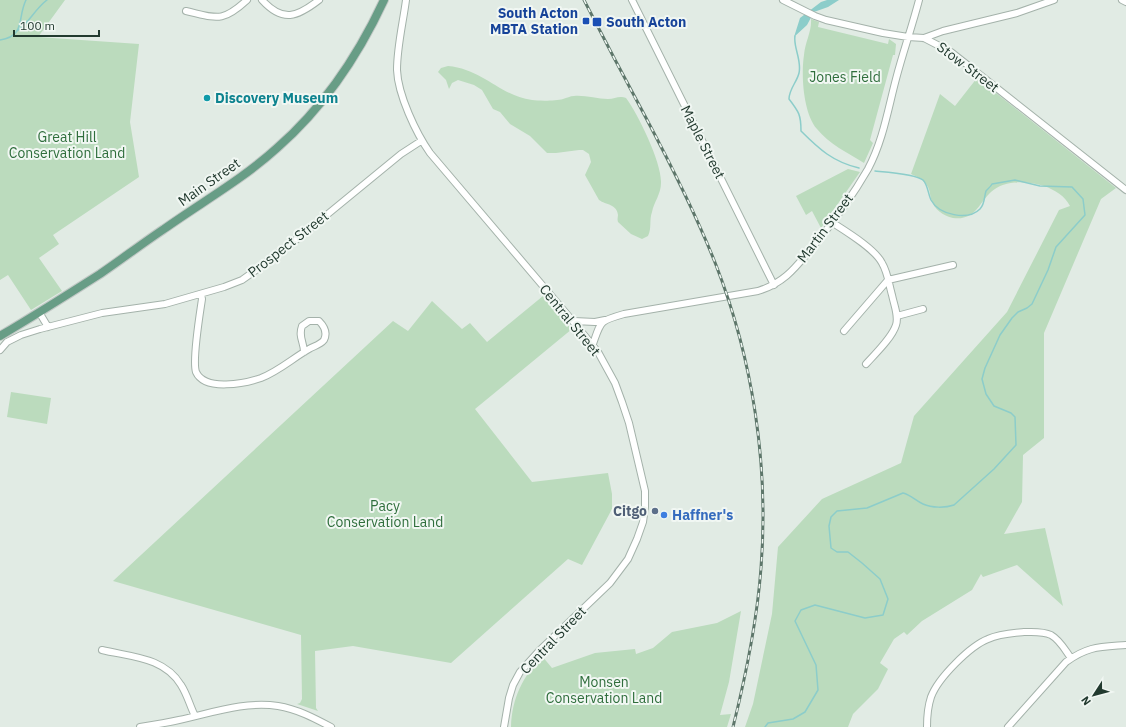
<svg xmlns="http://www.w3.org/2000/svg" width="1126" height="727" font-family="'IBM Plex Sans',sans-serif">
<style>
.green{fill:#bbdbbd}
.water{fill:#8ccdca}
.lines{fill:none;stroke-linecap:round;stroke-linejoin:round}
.stream{stroke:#8ccdca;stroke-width:1.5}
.minor-casing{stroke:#a4b2aa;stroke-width:8}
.major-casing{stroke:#c1c8c5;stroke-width:10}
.minor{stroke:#fff;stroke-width:6}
.major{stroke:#689d86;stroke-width:8}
.rail-casing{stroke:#5d766a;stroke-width:3}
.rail{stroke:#f1f7f3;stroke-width:1.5;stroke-dasharray:4.5;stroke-linecap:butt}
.transit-dot{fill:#1a4fb4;stroke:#f1f7f3;stroke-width:1.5}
.culture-dot{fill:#0f9aa8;stroke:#f1f7f3;stroke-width:1.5}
.service-dot{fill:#5c6f8a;stroke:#f1f7f3;stroke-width:1.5}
.shop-dot{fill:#3f7fe0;stroke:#f1f7f3;stroke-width:1.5}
.labels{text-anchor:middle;stroke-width:4;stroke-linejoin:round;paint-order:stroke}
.transit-label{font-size:14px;font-weight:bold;fill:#164399;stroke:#f1f7f3;text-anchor:end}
.street-label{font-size:14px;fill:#223a2f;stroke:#f1f7f3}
.park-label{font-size:14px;fill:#2f6e3c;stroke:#f1f7f3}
.culture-label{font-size:14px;font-weight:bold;fill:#0d838f;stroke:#f1f7f3;text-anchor:start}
.service-label{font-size:14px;font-weight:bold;fill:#4e5e75;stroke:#f1f7f3;text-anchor:end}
.shop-label{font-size:14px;font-weight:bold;fill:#366cbe;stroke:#f1f7f3;text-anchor:start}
</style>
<rect width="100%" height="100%" fill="#e1ebe4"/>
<path class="green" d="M 0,0 L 65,0 L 38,37 L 139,44 L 130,122 L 139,177 L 53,235 L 59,244 L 39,258 L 62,291 L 31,310 L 8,275 L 0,280 Z
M 811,19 L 819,22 L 818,27 L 888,44 L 889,39 L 896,44 L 895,55 L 893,55 L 870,140 L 873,143 L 864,163 C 848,153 829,144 817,129 C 803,113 801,74 804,55 C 805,42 812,31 811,19 Z
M 448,66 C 483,69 500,96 532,100 C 539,101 556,101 563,99 C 567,98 570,96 574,96 C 585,95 597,99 608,99 C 615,99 619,95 626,98 C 638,114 662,163 661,183 C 661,194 654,202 652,212 C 649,220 652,228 648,236 L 642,239 L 631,234 L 618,222 C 617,219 618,217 618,215 C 617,204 606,205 599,200 L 585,175 L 591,162 L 589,154 L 583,150 L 579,150 L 556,153 L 547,153 L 530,136 L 510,124 L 500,112 L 493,109 L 482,90 L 474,85 L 458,80 L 452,83 L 449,89 L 446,80 L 438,72 L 441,68 Z
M 977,78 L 1116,188 L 1101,199 L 1044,333 L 1044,438 L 1023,455 L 1022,502 L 1004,534 L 1045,528 L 1063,606 L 1017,565 L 983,577 L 981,574 L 972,590 L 922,621 L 907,635 L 904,632 L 894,639 L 880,663 L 888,669 L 878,689 L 853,714 L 848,727 L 745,727 L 753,704 L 772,614 L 778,547 L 822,499 L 901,463 L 914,416 L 1007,312 L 1059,210 L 1070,206 C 1065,196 1055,190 1044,186 C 1028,181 1005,179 991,192 C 979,203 975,221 953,218 C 943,216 934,209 931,199 C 930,195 930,191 928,187 C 924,180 918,177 911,174 L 940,94 L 955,106 Z
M 848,169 L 860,172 L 821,228 L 812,211 L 806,215 L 796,196 Z
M 543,296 L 572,329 L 475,409 L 532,482 L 608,473 L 612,494 L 612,509 L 582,565 L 568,559 L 451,663 L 353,646 L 315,651 L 316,708 L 318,711 L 297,704 L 300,703 L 302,699 L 301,635 L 113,581 L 393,321 L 408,331 L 432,301 L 462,329 L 470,323 L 487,342 Z
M 11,392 L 51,398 L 47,424 L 7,417 Z
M 741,611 L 729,682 L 720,715 L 731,714 L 727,727 L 511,727 C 512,697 523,677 542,656 L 552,668 L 595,653 L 635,649 L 636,654 L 653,648 L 672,632 L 717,623 Z"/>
<path class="water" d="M 827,0 L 839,0 L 828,7 L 814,12 L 807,25 L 794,37 L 800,18 L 821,2 Z"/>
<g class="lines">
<path class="stream" d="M 17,31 C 29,23 35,9 47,0
M 795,36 C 793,47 802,60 799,73 C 797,82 789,89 789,99 C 799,112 801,115 801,131 C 819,149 833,162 859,168
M 0,40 C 26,36 17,18 26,0
M 765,727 L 768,723 L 793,719 L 805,712 L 818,690 L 816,665 L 795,621 L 801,610 L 815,605 L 865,618 L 883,615 L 888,599 L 880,579 L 862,563 L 848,552 L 837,552 L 831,548 L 829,526 L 831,517 L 837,511 L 867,508 L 903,493 C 911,495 916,501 923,504 C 932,508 945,508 954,505 L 994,469 L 1016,445 L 1015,417 L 1011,413 L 994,406 L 986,394 L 982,379 L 985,368 L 1000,335 L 1012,318 L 1018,312 L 1027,308 L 1032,304 L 1048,270 L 1056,247 L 1085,215 L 1083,199 L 1072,187 L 1040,186 L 1015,180 L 992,184 C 991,186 988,189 986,191 C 984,197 985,204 980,209 C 968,221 939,215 931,200 C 928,194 928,185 923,180 C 916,174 885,172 875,171"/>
<defs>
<path id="minor" d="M 262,0 C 283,23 297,17 319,0
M 406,0 C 403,23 397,47 397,70 C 398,95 416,133 430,153 L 571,319 L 598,352 L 615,383 L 622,402 L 629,423 L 645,491 L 645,507 L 643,522 L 637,539 L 628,559 L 610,583 L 539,651 L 520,672 L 513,685 L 509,698 L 504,727
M 632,0 L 774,285
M 783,0 L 815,16 L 826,20 L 883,33 L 908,37 L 924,38 L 951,52 L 1126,190
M 1122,0 L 1126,2
M 186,11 C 217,18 222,23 247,0
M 924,38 L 943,31 L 1017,13 L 1054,0
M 833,223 C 847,232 875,249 882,263 C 888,273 889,285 892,295 C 894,305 899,316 896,325 C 892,338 875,354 866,364
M 888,280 L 953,265
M 201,294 L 202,299 C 200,313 192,360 196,372 C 205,392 246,383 261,378 C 279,371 293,358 309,349 C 314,346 320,345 324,340 C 328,332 324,326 319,321 L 309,321 L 302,326 C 298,337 304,342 304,352
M 39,312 L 48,327
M 897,316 L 923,309
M 574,321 L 595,322 L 605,320
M 844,331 L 888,280
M 593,344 C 601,321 599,321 624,314 L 758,291 C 787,282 797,265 816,243 C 835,220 853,195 868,169 C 883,141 888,109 896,79 C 903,52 912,27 919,0
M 0,350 L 7,342 L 21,335 L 40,329 L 102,313 L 165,304 L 224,287 L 242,280 L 256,270 L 301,236 L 401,154 L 421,141
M 102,650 C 131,657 164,657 181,685 C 187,694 190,706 195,716
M 140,727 C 153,725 166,723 179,720 C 212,713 244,701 278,706 C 297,709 314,718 331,727
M 927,727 C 927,717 928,706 931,697 C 938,678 970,646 988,639 C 999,634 1013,633 1024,632 C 1033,632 1043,631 1051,635 C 1060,640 1065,650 1071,658
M 1008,727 L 1066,662 C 1088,646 1100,647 1126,645"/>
<path id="major" d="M 0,336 C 34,316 67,295 100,274 C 122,259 143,243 164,229 C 202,202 243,179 277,148 C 324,107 358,56 384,0"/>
</defs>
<use href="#minor" class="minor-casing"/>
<use href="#major" class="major-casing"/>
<use href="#minor" class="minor"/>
<use href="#major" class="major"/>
<defs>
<path id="rail" d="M 584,0 C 604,39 624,77 645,116 C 671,165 696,214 716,265 C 753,360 769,466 761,568 C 757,621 746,675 733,727"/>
</defs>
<use href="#rail" class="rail-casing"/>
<use href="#rail" class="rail"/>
</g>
<g class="transit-dot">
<rect x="582" y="17" width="8" height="8" rx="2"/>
<rect x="592" y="17" width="10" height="10" rx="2"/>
</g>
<circle class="culture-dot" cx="207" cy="98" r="4"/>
<circle class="service-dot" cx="655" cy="511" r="4"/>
<circle class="shop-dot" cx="664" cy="515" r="4"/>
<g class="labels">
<g class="transit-label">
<text x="578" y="18">South Acton<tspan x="578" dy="16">MBTA Station</tspan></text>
<text x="606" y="27" text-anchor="start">South Acton</text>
</g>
<g class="street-label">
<text transform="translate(968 67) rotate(37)" y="5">Stow Street</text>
<text transform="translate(703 142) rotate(63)" y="5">Maple Street</text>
<text transform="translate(209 182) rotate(-35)" y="5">Main Street</text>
<text transform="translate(825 228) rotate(-53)" y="5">Martin Street</text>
<text transform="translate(288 244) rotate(-38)" y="5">Prospect Street</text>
<text transform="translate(570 320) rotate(51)" y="5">Central Street</text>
<text transform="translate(553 640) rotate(-46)" y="5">Central Street</text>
</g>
<g class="park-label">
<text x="845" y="82">Jones Field</text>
<text x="67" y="142">Great Hill<tspan x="67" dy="16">Conservation Land</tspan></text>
<text x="385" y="511">Pacy<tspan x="385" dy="16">Conservation Land</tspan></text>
<text x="604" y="687">Monsen<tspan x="604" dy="16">Conservation Land</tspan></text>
</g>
<g class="culture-label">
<text x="215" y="103">Discovery Museum</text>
</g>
<g class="service-label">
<text x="647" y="516">Citgo</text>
</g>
<g class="shop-label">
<text x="672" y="520">Haffner's</text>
</g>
</g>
<g transform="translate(1094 695) rotate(234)" stroke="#f1f7f3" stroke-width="3" paint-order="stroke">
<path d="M0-3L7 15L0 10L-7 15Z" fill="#223a2f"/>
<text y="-6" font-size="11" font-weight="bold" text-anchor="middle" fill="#223a2f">N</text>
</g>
<path d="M14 30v6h85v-6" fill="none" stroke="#223a2f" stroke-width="2"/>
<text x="20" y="30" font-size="12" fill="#223a2f" stroke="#f1f7f3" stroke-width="3" paint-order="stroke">100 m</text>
</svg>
